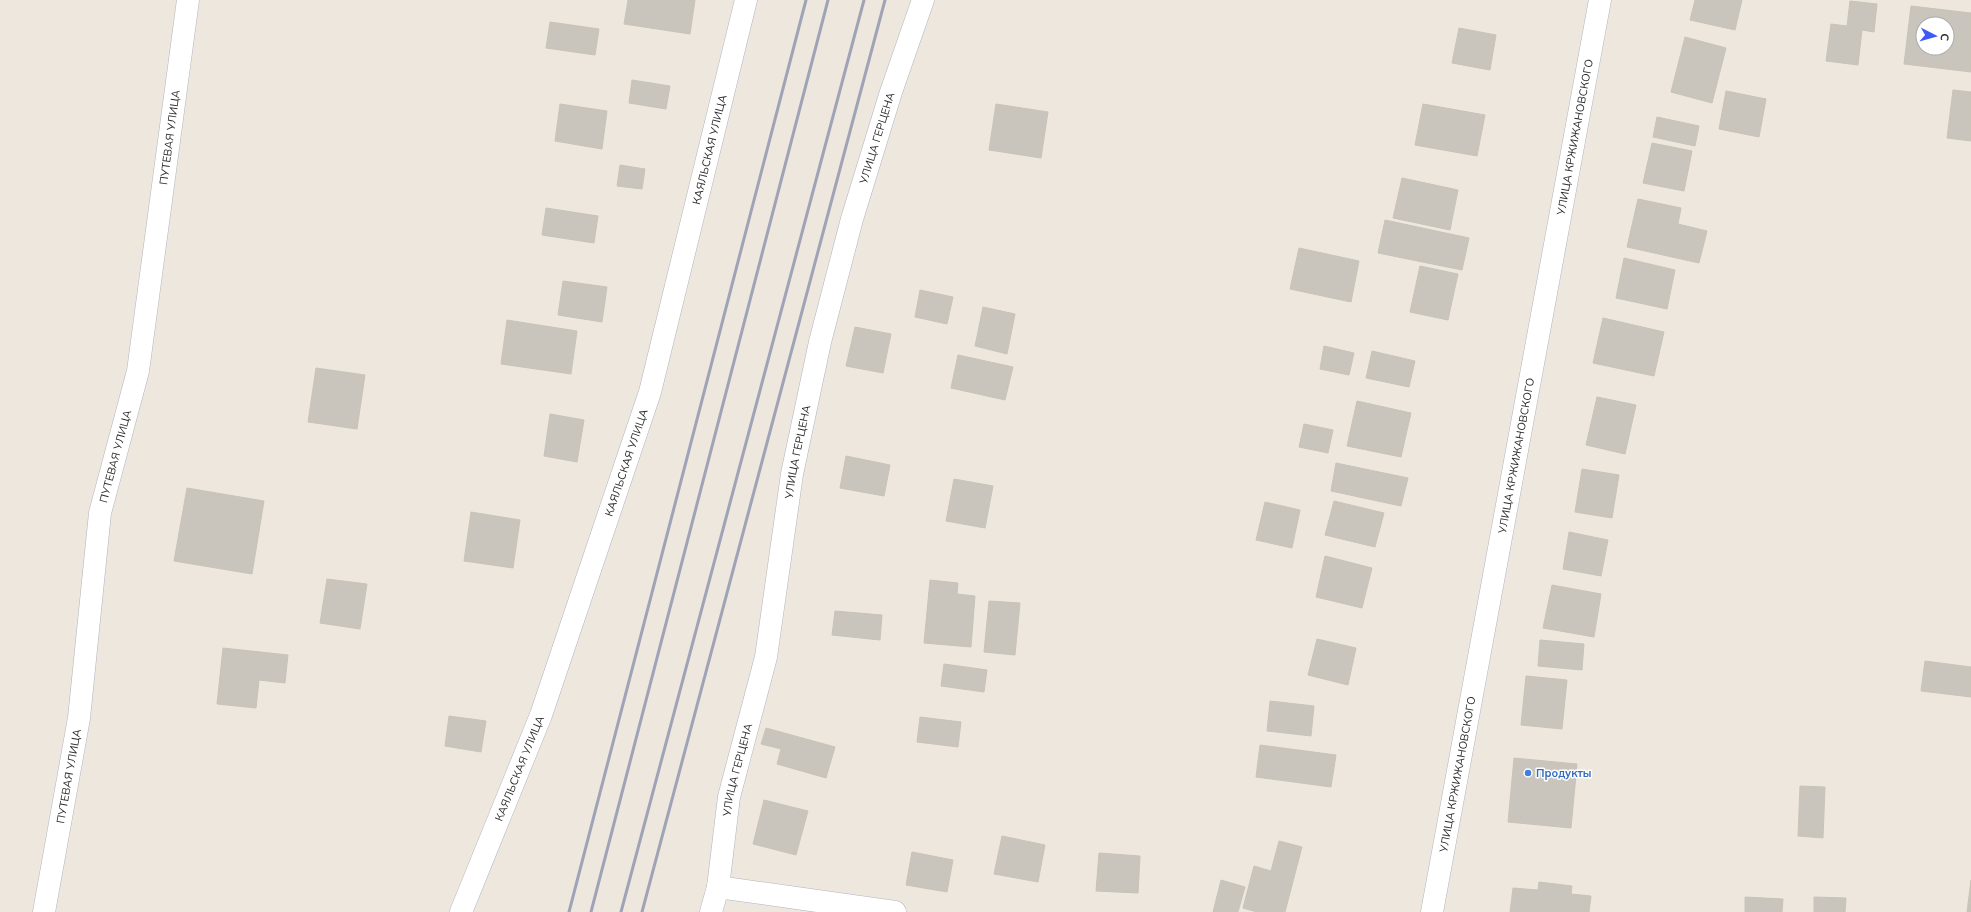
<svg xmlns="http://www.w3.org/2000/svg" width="1971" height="912" font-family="Mulish,sans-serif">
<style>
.building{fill:#c9c5bc;stroke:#c9c3b7;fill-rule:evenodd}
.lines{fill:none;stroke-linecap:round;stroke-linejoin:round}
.minor-casing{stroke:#b2b4bf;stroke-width:23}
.minor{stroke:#fff;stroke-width:22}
.rail{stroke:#a0a3b6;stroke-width:3}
.shop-dot{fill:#3f7fe0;stroke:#fff;stroke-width:1.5}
.labels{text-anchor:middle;stroke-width:3;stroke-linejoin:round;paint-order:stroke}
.street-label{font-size:11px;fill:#2c2c2c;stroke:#fff}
.shop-label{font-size:11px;font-weight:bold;fill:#366cbe;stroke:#fff;text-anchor:start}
</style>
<rect width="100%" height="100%" fill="#ede7de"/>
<path class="building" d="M 628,0 L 695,0 L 690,34 L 624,24 Z
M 1695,0 L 1742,0 L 1735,30 L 1690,20 Z
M 1850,1 L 1877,4 L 1874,32 L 1862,30 L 1858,65 L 1826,61 L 1831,24 L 1847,26 Z
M 1911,6 L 1971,13 L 1971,72 L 1904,64 ZM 1923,24 L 1947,24 L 1947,48 L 1923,48 Z
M 550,22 L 599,29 L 595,55 L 546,48 Z
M 1459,28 L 1496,35 L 1490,70 L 1452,63 Z
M 1685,37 L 1726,48 L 1712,103 L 1671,92 Z
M 632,80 L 670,86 L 666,109 L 629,103 Z
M 1953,90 L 1971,92 L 1971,141 L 1947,138 Z
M 1726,91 L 1766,99 L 1759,137 L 1719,129 Z
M 560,104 L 607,111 L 602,149 L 555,141 Z
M 996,104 L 1048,112 L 1041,158 L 989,150 Z
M 1423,104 L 1485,115 L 1477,156 L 1415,145 Z
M 1657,117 L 1699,126 L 1695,146 L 1653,137 Z
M 1652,143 L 1692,151 L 1684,191 L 1643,183 Z
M 620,165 L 645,169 L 642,189 L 617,186 Z
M 1402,178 L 1458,190 L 1450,230 L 1393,218 Z
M 1638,199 L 1681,208 L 1678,224 L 1707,231 L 1699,263 L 1627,247 Z
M 546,208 L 598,216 L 594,243 L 542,235 Z
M 1385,220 L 1469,238 L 1462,270 L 1378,253 Z
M 1299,248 L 1359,261 L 1351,302 L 1290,289 Z
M 1624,258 L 1675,270 L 1667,309 L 1616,298 Z
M 1420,266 L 1458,274 L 1448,320 L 1410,312 Z
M 563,281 L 607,287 L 602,322 L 558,315 Z
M 920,290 L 953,297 L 947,324 L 915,317 Z
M 983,307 L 1015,314 L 1007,354 L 975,346 Z
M 1603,318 L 1664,332 L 1654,376 L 1593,363 Z
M 507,320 L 577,331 L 571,374 L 501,364 Z
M 855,327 L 891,334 L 883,373 L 846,366 Z
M 1324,346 L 1354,353 L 1349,375 L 1320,369 Z
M 1372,351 L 1415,361 L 1409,387 L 1366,378 Z
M 958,355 L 1013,367 L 1005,400 L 951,388 Z
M 316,368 L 365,375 L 357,429 L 308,422 Z
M 1597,397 L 1636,405 L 1625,454 L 1586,445 Z
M 1357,401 L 1411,413 L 1401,457 L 1347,446 Z
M 550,414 L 584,420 L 577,462 L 544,456 Z
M 1304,424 L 1333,430 L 1328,453 L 1299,447 Z
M 846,456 L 890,465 L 884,496 L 840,488 Z
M 1336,463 L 1408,478 L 1401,506 L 1331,491 Z
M 1582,469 L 1619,475 L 1612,518 L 1575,512 Z
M 954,479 L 993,486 L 985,528 L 946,521 Z
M 187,488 L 264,501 L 252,574 L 174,561 Z
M 1334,501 L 1384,513 L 1375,547 L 1325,535 Z
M 1265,502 L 1300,510 L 1292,548 L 1256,540 Z
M 471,512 L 520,520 L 513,568 L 464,561 Z
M 1569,532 L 1608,540 L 1601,576 L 1563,569 Z
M 1325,556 L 1372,568 L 1362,608 L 1316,597 Z
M 327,579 L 367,584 L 360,629 L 320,623 Z
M 930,580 L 958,583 L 957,594 L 975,596 L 971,647 L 924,643 Z
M 1552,585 L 1601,594 L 1594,637 L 1543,628 Z
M 989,601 L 1020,603 L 1015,655 L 984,652 Z
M 835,611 L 882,615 L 880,640 L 832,635 Z
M 1317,639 L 1356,648 L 1348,685 L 1308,675 Z
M 1540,640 L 1584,644 L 1582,670 L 1538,666 Z
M 223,648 L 288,655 L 285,683 L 259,680 L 256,708 L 217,704 Z
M 1925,661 L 1971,667 L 1971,697 L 1921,691 Z
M 944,664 L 987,670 L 984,692 L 941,686 Z
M 1526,676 L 1567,680 L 1562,729 L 1521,725 Z
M 1270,701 L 1314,706 L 1311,736 L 1267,731 Z
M 449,716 L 486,721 L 481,752 L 445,746 Z
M 920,717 L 961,722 L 958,747 L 917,742 Z
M 766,728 L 835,747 L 826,778 L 777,764 L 781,749 L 761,744 Z
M 1260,745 L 1336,755 L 1331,787 L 1256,777 Z
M 1514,758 L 1577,764 L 1571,828 L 1508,822 Z
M 1800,786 L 1825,787 L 1823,838 L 1798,836 Z
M 764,800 L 808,811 L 796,855 L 753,844 Z
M 1002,836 L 1045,845 L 1038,882 L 994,874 Z
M 1279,841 L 1302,847 L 1285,912 L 1257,912 L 1243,908 L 1254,866 L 1271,871 Z
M 912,852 L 953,860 L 947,892 L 906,885 Z
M 1099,853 L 1140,856 L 1138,893 L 1096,891 Z
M 1221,880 L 1245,887 L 1238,912 L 1213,912 Z
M 1971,880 L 1971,912 L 1967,912 Z
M 1539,882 L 1572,886 L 1571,894 L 1591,896 L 1589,912 L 1510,912 L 1513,888 L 1538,890 Z
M 1745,897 L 1783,899 L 1782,912 L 1745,912 Z
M 1814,897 L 1846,898 L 1845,912 L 1814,912 Z"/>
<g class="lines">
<defs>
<g id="minor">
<path d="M 718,887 L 895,912"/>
<path id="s1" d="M 44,912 L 79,718 L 100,513 L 138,371 L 188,0"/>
<path id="s2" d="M 461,912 L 541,715 L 650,392 L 746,0"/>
<path id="s3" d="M 711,912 L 718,887 L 729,797 L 766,657 L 792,474 L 820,342 L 852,219 L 891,92 L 923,0"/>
<path id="s4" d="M 1432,912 L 1600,0"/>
</g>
</defs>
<use href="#minor" class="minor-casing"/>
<use href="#minor" class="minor"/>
<path class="rail" d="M 569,912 L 806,0
M 591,912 L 828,0
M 621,912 L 864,0
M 642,912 L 885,0"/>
</g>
<circle class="shop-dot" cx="1528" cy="773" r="4"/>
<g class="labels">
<g class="street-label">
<text dy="4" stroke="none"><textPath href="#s1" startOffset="786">ПУТЕВАЯ УЛИЦА</textPath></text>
<text dy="4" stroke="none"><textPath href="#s4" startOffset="788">УЛИЦА КРЖИЖАНОВСКОГО</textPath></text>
<text dy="4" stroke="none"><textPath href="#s3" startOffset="793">УЛИЦА ГЕРЦЕНА</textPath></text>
<text dy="4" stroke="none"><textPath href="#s2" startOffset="803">КАЯЛЬСКАЯ УЛИЦА</textPath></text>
<text dy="4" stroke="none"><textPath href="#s3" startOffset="469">УЛИЦА ГЕРЦЕНА</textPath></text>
<text dy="4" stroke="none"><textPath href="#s1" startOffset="462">ПУТЕВАЯ УЛИЦА</textPath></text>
<text dy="4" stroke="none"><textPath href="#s4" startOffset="464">УЛИЦА КРЖИЖАНОВСКОГО</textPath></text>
<text dy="4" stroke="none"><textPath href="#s2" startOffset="479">КАЯЛЬСКАЯ УЛИЦА</textPath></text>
<text dy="4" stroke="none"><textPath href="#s2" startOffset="155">КАЯЛЬСКАЯ УЛИЦА</textPath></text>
<text dy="4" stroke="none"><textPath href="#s3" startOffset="145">УЛИЦА ГЕРЦЕНА</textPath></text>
<text dy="4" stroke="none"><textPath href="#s4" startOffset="140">УЛИЦА КРЖИЖАНОВСКОГО</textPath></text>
<text dy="4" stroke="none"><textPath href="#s1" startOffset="138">ПУТЕВАЯ УЛИЦА</textPath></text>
</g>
<g class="shop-label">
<text x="1536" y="777">Продукты</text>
</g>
</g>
<g transform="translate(1935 36) rotate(96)"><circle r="19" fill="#ffffff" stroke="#ababab"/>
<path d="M0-3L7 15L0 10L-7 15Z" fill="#3f59f9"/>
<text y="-6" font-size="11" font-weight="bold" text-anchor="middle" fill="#2c2c2c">С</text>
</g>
</svg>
